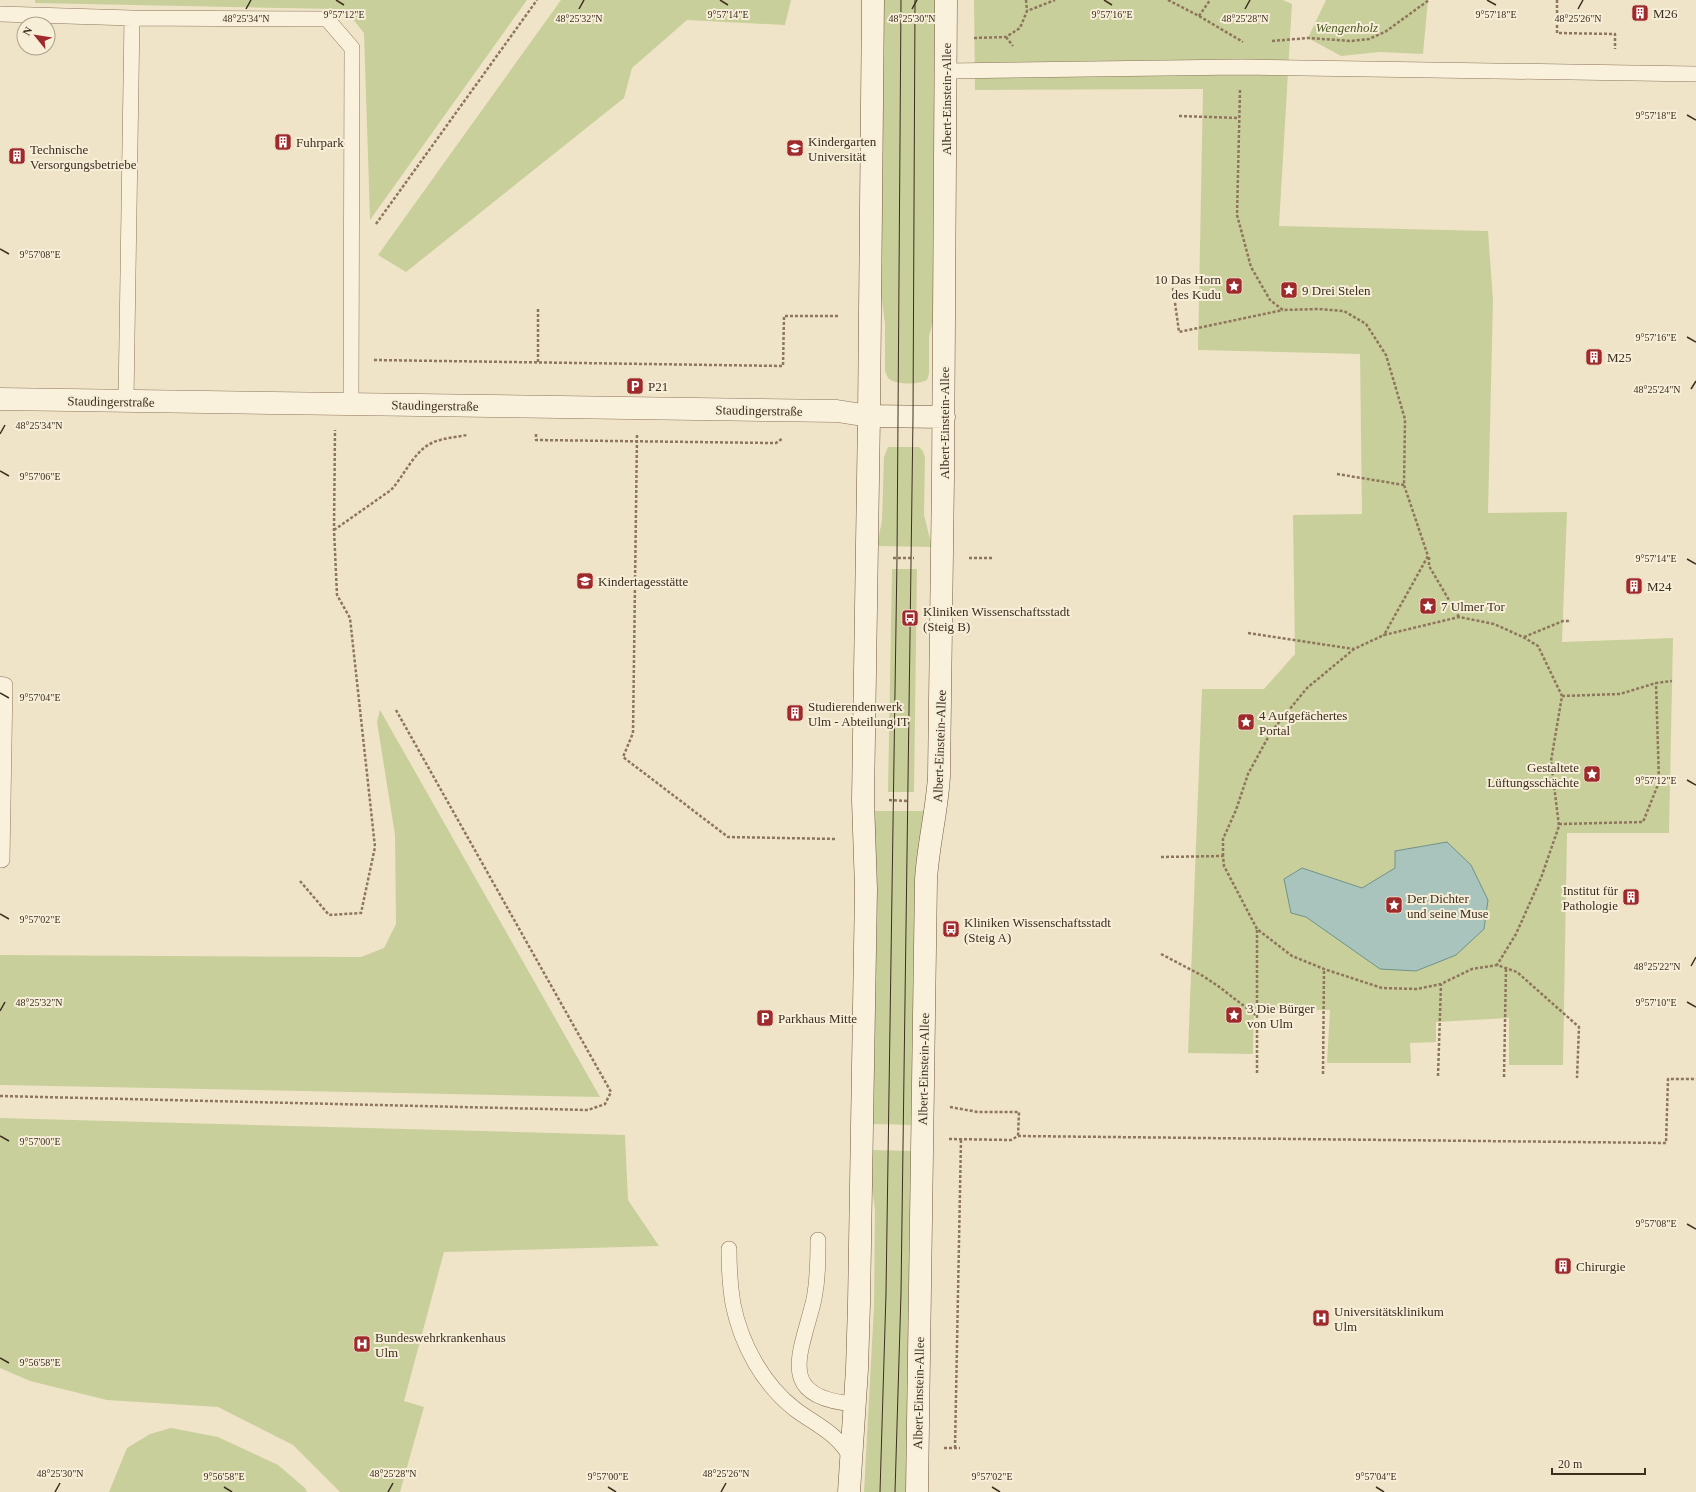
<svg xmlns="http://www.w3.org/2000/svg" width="1696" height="1492" font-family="'Times New Roman',serif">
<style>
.green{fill:#c9cf9b}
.water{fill:#a9c4bc;stroke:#6f938a}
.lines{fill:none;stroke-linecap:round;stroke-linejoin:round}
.lane-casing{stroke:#8d765c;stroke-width:16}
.street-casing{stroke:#8d765c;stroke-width:23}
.secondary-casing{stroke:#6f573f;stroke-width:23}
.path{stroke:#8d765c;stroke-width:2.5;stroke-dasharray:3 2;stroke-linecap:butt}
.lane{stroke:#faf1dc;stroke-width:15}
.street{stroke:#faf1dc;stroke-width:22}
.secondary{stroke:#faf1dc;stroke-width:22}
.tram{stroke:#3d2e20;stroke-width:1}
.ticks{fill:none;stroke:#3d2e20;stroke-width:1.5}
.labels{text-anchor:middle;stroke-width:4;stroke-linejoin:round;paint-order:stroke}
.poi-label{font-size:13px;fill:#3d2e20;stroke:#f7eed8;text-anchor:start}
.park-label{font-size:13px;font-style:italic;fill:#4d5a26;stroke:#f7eed8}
.street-label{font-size:13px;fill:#3d2e20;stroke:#f7eed8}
.ticks-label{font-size:10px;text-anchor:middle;fill:#3d2e20;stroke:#f7eed8;stroke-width:4;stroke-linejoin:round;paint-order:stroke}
</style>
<rect width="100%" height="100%" fill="#f0e4c8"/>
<path class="green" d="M 35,0 L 527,0 L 370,220 L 364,33 L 352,18 L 334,9 L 35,3 Z
M 561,0 L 791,0 L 785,25 L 687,20 L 632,68 L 624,98 L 406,272 L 378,255 Z
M 882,0 L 935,0 L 935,315 L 929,336 L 929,374 L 927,380 C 918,385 895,385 888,378 L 885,371 L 885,324 L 881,293 Z
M 974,0 L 1283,0 L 1292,4 L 1279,226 L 1488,231 L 1493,300 L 1488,513 L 1567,512 L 1562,642 L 1673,638 L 1669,833 L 1567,833 L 1563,1065 L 1509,1065 L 1509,1018 L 1436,1022 L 1436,1042 L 1410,1043 L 1411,1063 L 1327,1063 L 1330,1010 L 1254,1009 L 1253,1054 L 1188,1053 L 1202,689 L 1264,689 L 1295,654 L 1293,515 L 1362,514 L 1360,354 L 1198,350 L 1203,89 L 975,90 Z
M 1326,0 L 1428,0 L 1423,54 L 1380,52 L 1341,56 L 1308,38 Z
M 888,447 L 919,447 L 923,451 L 925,458 L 924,515 L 932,547 L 877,546 L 882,520 L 884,457 Z
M 892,569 L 917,569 L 914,792 L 888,792 Z
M 380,710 L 600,1097 L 0,1085 L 0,955 L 361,957 L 384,948 L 396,924 L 395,835 L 377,722 Z
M 873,811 L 927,811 L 914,1125 L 872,1124 Z
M 0,1118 L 625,1135 L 628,1200 L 659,1246 L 444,1252 L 404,1401 L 424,1407 L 400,1492 L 340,1492 L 293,1445 L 218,1407 L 107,1400 L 30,1381 L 0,1368 Z
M 872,1150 L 913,1151 L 908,1492 L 864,1492 L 874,1306 L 875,1210 L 872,1187 Z
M 171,1428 L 218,1437 L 278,1465 L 305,1488 L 307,1492 L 109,1492 L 127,1448 L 150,1434 Z"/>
<path class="water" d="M 1447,842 L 1471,865 L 1488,900 L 1484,929 L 1456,955 L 1416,971 L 1380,969 L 1306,917 L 1291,913 L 1284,879 L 1302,868 L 1362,888 L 1395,868 L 1395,851 Z"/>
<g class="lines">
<defs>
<path id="lane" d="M 0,14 L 132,18 L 327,19 L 352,48 L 351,404
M 946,71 L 1241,67 L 1696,74
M 126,401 L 132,18
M 0,684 L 5,685 L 2,860 L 0,860
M 818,1240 C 818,1260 818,1279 814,1299 C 802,1352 773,1398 855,1404
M 729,1249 C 729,1268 730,1286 733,1304 C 741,1344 763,1385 796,1410 C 818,1426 839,1434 852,1460"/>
<path id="street" d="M 0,399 L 837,411 L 869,416"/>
<path id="secondary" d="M 869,416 L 944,417
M 849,1492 L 857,1369 L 859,1304 L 866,889 L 863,800 L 869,416 L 873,0
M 917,1492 L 926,880 C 928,845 937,811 939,776 L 943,477 L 946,0"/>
</defs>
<use href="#lane" class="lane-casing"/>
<use href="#street" class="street-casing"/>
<use href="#secondary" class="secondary-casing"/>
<path class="path" d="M 1026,0 L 1027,11
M 1168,0 L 1199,16 L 1243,42
M 1557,0 L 1557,33 L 1615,34 L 1615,49
M 1199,16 L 1210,0
M 1006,37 L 1013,46
M 974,38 L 1006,37 L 1020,28 L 1027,11 L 1055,0
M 1272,41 L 1308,38 L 1351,41 L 1369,39 L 1385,32 L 1429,0
M 1240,90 L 1237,215 L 1251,267 L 1270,300 L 1283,310 L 1318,309 L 1344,311 L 1366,324 L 1386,355 L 1405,419 L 1404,485 L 1428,556 L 1384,635 L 1459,617 L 1494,624 L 1523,637 L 1538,646 L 1562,696 L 1551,761 L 1559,826 L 1541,878 L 1516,934 L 1497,965
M 1179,116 L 1239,118
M 376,224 L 537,0
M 1173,288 L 1179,332 L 1283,310
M 374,360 L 783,366 L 784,316 L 838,316
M 538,362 L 538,307
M 536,434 L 536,440 L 772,443 L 776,443 L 783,438
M 637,435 L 633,733 L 623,757 L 728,837 L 837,839
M 1337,474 L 1404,485
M 334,530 L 391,490 C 405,475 414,450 434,442 C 444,438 456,437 467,435
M 1429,557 L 1429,566 L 1459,617
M 893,558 L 914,558
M 969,558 L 993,558
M 1248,633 L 1354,649 L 1384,635
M 1524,637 L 1563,621 L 1571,621
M 1562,696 L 1620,694 L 1656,683 L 1672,681
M 889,800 L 908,801
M 1559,824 L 1643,822 L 1659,782 L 1656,683
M 1223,856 L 1223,839 L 1236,810 L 1248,774 L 1271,732 L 1307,688 L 1354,649
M 1161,857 L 1223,856 L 1224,866 L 1257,929 L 1292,956 L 1324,969 L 1382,988 L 1417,989 L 1441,984 L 1472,969 L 1497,965 L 1517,972 L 1579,1027 L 1577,1078
M 300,881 L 329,915 L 361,913 L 375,847 L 350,618 L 337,595 L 334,530 L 335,430
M 1161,954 L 1203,976 L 1218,986 L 1257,1016
M 1257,1073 L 1257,930
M 1323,1074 L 1324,969
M 1438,1076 L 1441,984
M 1504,1077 L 1506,968
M 0,1096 L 588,1110 L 605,1104 L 611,1092 L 396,710
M 950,1107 L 978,1112 L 1019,1112 L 1018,1136
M 949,1139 L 1011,1140 L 1018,1136 L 1666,1143 L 1668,1079 L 1696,1079
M 944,1448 L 960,1448
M 955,1448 L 961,1139"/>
<use href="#lane" class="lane"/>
<use href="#street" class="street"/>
<use href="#secondary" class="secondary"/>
<path class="tram" d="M 880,1492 L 886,1293 L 897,558 L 901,0
M 895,1492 L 901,1293 L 913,417 L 915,0"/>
</g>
<path class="ticks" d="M 336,0 L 344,5M 720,0 L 728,5M 1104,0 L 1112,5M 1487,0 L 1496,5M 246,9 L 251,0M 579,9 L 584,0M 912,9 L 917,0M 1245,9 L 1250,0M 1578,9 L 1583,0M 1687,115 L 1696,120M 0,249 L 9,254M 1687,337 L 1696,342M 1691,389 L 1696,381M 0,434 L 5,425M 0,471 L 9,476M 1687,559 L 1696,564M 0,693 L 9,698M 1687,780 L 1696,785M 0,914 L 9,919M 1691,966 L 1696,957M 1687,1002 L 1696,1007M 0,1011 L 5,1002M 0,1136 L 9,1141M 1687,1224 L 1696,1229M 0,1358 L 9,1363M 224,1487 L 232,1492M 608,1487 L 616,1492M 992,1487 L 1000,1492M 1376,1487 L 1384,1492M 55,1492 L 60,1483M 388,1492 L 393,1483M 721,1492 L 726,1483"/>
<defs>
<symbol id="building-square" viewBox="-11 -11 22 22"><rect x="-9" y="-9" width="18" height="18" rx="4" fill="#9e2a2b" stroke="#f7eed8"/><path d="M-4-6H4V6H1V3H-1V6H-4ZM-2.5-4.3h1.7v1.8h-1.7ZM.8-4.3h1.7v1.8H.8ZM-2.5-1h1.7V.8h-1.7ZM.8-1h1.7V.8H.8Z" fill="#fff"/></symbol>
<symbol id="school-square" viewBox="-11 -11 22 22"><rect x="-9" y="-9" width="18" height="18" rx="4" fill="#9e2a2b" stroke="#f7eed8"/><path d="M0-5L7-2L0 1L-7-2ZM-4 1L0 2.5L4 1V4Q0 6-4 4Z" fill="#fff"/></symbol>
<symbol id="sight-square" viewBox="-11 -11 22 22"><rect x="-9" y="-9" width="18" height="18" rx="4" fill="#9e2a2b" stroke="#f7eed8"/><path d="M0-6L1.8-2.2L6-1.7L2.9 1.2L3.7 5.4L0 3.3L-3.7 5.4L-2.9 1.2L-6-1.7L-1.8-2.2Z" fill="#fff"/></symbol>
<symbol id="parking-square" viewBox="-11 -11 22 22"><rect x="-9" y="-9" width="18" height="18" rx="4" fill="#9e2a2b" stroke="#f7eed8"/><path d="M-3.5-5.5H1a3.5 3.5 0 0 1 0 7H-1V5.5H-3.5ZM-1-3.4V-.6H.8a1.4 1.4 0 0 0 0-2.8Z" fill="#fff"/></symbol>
<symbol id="bus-square" viewBox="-11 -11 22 22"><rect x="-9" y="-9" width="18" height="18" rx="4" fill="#9e2a2b" stroke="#f7eed8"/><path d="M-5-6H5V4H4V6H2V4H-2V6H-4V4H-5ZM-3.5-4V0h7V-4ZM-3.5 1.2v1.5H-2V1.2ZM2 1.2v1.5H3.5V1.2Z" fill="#fff"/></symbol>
<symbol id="hospital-square" viewBox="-11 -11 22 22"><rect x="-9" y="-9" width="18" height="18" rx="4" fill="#9e2a2b" stroke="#f7eed8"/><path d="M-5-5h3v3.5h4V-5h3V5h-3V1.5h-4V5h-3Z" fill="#fff"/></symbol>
</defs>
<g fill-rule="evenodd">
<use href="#building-square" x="1630" y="3" width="20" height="20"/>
<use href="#building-square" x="273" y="132" width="20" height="20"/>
<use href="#school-square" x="785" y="138" width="20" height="20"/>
<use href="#building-square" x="7" y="146" width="20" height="20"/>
<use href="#sight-square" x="1224" y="276" width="20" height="20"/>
<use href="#sight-square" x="1279" y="280" width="20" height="20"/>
<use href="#building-square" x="1584" y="347" width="20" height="20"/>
<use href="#parking-square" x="625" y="376" width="20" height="20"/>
<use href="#school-square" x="575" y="571" width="20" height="20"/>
<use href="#building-square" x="1624" y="576" width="20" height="20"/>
<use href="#sight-square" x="1418" y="596" width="20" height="20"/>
<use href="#bus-square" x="900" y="608" width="20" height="20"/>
<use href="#building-square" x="785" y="703" width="20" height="20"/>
<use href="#sight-square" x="1236" y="712" width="20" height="20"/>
<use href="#sight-square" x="1582" y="764" width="20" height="20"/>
<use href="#building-square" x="1621" y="887" width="20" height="20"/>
<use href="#sight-square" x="1384" y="895" width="20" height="20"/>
<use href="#bus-square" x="941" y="919" width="20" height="20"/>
<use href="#sight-square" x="1224" y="1005" width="20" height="20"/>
<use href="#parking-square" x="755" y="1008" width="20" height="20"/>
<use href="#building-square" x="1553" y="1256" width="20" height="20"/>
<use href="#hospital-square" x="1311" y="1308" width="20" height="20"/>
<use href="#hospital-square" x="352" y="1334" width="20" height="20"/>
</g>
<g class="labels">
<g class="poi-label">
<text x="1653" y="18">M26</text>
<text x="808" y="146">Kindergarten<tspan x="808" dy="15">Universität</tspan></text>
<text x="296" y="147">Fuhrpark</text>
<text x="30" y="154">Technische<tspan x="30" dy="15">Versorgungsbetriebe</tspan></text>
<text x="1221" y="284" text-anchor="end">10 Das Horn<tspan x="1221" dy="15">des Kudu</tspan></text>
<text x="1302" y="295">9 Drei Stelen</text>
<text x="1607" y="362">M25</text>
<text x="648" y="391">P21</text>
<text x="598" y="586">Kindertagesstätte</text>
<text x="1647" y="591">M24</text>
<text x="1441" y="611">7 Ulmer Tor</text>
<text x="923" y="616">Kliniken Wissenschaftsstadt<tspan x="923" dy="15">(Steig B)</tspan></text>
<text x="808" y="711">Studierendenwerk<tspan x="808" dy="15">Ulm - Abteilung IT</tspan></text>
<text x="1259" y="720">4 Aufgefächertes<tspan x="1259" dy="15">Portal</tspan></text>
<text x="1579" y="772" text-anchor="end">Gestaltete<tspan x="1579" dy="15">Lüftungsschächte</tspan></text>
<text x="1618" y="895" text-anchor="end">Institut für<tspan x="1618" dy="15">Pathologie</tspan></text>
<text x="1407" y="903">Der Dichter<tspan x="1407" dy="15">und seine Muse</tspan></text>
<text x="964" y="927">Kliniken Wissenschaftsstadt<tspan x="964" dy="15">(Steig A)</tspan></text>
<text x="1247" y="1013">3 Die Bürger<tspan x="1247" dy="15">von Ulm</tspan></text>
<text x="778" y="1023">Parkhaus Mitte</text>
<text x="1576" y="1271">Chirurgie</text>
<text x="1334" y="1316">Universitätsklinikum<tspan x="1334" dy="15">Ulm</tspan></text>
<text x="375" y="1342">Bundeswehrkrankenhaus<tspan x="375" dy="15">Ulm</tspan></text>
</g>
<g class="park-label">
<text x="1347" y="32">Wengenholz</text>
</g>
<g class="street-label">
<text transform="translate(946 99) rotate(-90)" y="5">Albert-Einstein-Allee</text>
<text transform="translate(111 401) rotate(1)" y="5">Staudingerstraße</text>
<text transform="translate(435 405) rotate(1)" y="5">Staudingerstraße</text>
<text transform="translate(759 410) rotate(1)" y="5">Staudingerstraße</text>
<text transform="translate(944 423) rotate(-90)" y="5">Albert-Einstein-Allee</text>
<text transform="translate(939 746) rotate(-88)" y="5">Albert-Einstein-Allee</text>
<text transform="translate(923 1069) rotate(-89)" y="5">Albert-Einstein-Allee</text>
<text transform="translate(918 1393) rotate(-89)" y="5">Albert-Einstein-Allee</text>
</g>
</g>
<g class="ticks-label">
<text x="344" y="18">9°57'12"E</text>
<text x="728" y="18">9°57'14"E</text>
<text x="1112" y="18">9°57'16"E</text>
<text x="1496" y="18">9°57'18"E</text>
<text x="246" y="22">48°25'34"N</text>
<text x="912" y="22">48°25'30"N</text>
<text x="1245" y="22">48°25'28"N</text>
<text x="1578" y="22">48°25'26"N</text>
<text x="579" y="22">48°25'32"N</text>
<text x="1656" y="119">9°57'18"E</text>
<text x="40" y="258">9°57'08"E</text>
<text x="1656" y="341">9°57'16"E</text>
<text x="1657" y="393">48°25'24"N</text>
<text x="39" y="429">48°25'34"N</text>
<text x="40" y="480">9°57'06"E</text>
<text x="1656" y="562">9°57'14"E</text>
<text x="40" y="701">9°57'04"E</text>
<text x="1656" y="784">9°57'12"E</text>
<text x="40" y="923">9°57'02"E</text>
<text x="1657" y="970">48°25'22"N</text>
<text x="1656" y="1006">9°57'10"E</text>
<text x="39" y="1006">48°25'32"N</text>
<text x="40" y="1145">9°57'00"E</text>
<text x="1656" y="1227">9°57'08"E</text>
<text x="40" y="1366">9°56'58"E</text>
<text x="60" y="1477">48°25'30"N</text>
<text x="393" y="1477">48°25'28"N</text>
<text x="726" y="1477">48°25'26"N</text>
<text x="224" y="1480">9°56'58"E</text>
<text x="608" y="1480">9°57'00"E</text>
<text x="992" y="1480">9°57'02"E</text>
<text x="1376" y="1480">9°57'04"E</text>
</g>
<g transform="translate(36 36) rotate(300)"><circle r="19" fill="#f7eed8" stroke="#ada18e"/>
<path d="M0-3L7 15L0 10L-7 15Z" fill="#9e2a2b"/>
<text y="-6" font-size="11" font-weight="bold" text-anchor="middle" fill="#3d2e20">N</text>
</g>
<path d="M1552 1468v6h93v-6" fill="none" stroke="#3d2e20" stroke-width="2"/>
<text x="1558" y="1468" font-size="12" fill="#3d2e20" stroke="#f7eed8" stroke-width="3" paint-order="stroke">20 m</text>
</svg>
